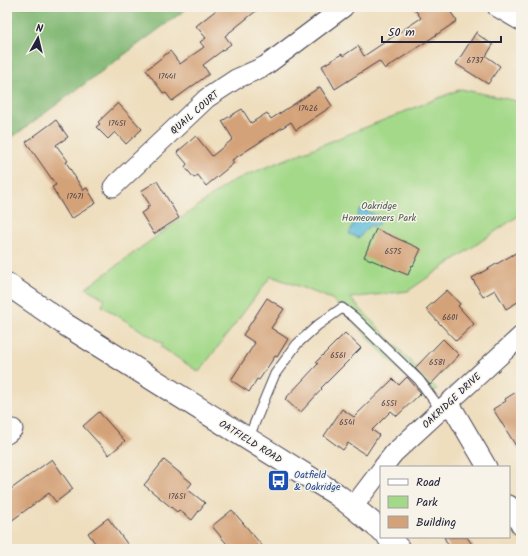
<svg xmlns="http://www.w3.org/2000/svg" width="528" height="556" font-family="Kalam,sans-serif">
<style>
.green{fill:#a4d98a;stroke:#637e62}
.forest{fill:#83b976;stroke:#526e58}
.water{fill:#5cbbdb;stroke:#3f6e8b}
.building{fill:#d4a278}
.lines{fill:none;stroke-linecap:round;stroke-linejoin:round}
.service-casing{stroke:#413e4f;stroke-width:11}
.minor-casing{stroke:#413e4f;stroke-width:21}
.secondary-casing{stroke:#413e4f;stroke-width:24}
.service{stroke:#fff;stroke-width:9}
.minor{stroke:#fff;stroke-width:19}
.secondary{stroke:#fff;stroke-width:22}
.labels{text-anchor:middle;stroke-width:3;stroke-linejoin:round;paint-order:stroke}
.number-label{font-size:8px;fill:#4e424a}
.street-label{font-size:10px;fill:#22223b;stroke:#f7f3e8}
.park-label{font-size:10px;fill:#495953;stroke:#f7f3e8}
.transit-label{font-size:10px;fill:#164399;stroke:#f7f3e8;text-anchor:start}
</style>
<rect width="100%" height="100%" fill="#f7f3e8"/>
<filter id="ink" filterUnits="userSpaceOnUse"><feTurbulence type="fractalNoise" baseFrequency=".025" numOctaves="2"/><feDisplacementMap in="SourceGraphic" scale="8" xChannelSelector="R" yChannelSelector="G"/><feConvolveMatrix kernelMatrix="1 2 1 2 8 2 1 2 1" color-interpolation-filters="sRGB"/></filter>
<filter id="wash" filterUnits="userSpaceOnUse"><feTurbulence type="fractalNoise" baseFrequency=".012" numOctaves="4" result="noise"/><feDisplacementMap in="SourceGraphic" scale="16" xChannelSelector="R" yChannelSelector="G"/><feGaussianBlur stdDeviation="0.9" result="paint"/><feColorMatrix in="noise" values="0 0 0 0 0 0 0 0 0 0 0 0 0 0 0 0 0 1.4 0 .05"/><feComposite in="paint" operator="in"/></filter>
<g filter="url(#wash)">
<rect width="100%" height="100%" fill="#eedebe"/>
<path class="green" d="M 461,89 L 521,102 L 521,214 L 408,291 L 350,298 L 437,389 L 426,399 L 332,299 L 271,276 L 199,372 L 161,347 L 163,344 L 102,306 L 105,299 L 86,288 L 232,181 Z"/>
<path class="forest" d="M 7,7 L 189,7 L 7,141 Z"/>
<path class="water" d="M 360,209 L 377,215 L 380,221 C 378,227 374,226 369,226 L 359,238 L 349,234 Z"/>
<g id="blocks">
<path class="building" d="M 220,7 L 261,7 L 225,36 L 231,44 L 203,65 L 209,74 L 172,101 L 166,93 L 164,94 L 146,70 L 170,51 L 180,64 L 204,47 L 200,42 L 206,38 L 196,26 Z
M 413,7 L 447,7 L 457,21 L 385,69 L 379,61 L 335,89 L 322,66 L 342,54 L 343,56 L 358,46 L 364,56 L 421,18 Z
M 477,31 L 477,34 L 493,45 L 486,56 L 500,66 L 488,84 L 456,64 Z
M 320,87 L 332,106 L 296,130 L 291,122 L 232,160 L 234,163 L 206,186 L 198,175 L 194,178 L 185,167 L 187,164 L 177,152 L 196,136 L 212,156 L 233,139 L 222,121 L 242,109 L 251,123 L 267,113 L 271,119 Z
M 118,103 L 142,129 L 126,144 L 115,132 L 108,139 L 96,127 L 100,124 L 98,122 Z
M 56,120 L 68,137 L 56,145 L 68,161 L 66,162 L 83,190 L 87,188 L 96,203 L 71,219 L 52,187 L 56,185 L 26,142 Z
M 157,181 L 179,218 L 154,234 L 141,213 L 148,209 L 147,206 L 150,205 L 141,191 Z
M 376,229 L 421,249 L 413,266 L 412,265 L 408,275 L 364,257 Z
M 521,250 L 521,300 L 506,309 L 495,290 L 483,297 L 472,278 Z
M 447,290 L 460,304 L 458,306 L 474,324 L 456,341 L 426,309 Z
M 267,298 L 284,309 L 271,328 L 288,339 L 277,357 L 275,356 L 259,380 L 257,379 L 249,392 L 231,380 L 255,343 L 243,335 Z
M 345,333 L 361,348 L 321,388 L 322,389 L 300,413 L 285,399 L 318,364 L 316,362 Z
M 443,339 L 459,355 L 430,385 L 415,368 Z
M 407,377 L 421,393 L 397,416 L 391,411 L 372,430 L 379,435 L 366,455 L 348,443 L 343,450 L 324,436 L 342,409 L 354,417 L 393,379 L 399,385 Z
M 521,389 L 521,454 L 493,409 L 506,401 L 505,399 Z
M 99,412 L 125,441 L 109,455 L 83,426 Z
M 52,459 L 73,489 L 56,502 L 49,493 L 7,524 L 7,492 Z
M 164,460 L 192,483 L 187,489 L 205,503 L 192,520 L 179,510 L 177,512 L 144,485 Z
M 232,510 L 265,549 L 231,549 L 212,526 Z
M 108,518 L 131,549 L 99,549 L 88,533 Z
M 444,537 L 467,537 L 475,549 L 450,549 Z"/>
</g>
</g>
<g filter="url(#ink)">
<use href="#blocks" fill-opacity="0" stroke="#413e4f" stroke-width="1"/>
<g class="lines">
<defs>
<path id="service" d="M 248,439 L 275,374 L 297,344 L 318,325 L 342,308 L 354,317 L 419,380 L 441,410"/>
<path id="minor" d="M 497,7 L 521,21
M 113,187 L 207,98 L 236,79 L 265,66 L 344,7
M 449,402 L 487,467
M 7,434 L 13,429
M 383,467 L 394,453 L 521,336
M 509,505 L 521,526
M 353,507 L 381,470"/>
<path id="secondary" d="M 7,284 L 66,325 L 336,494 L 353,507 L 381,530
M 388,537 L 399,549"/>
</defs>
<use href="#service" class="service-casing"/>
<use href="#minor" class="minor-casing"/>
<use href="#secondary" class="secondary-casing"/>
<use href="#service" class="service"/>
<use href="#minor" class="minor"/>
<use href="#secondary" class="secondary"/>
</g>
</g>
<defs>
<symbol id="bus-square" viewBox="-11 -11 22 22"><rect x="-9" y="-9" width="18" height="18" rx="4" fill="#1a4fb4" stroke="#f7f3e8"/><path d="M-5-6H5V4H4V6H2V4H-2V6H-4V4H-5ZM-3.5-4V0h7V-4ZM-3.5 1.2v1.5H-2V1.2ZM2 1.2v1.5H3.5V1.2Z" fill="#fff"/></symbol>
</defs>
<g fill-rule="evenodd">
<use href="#bus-square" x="266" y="468" width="25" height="25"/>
</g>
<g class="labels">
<g class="number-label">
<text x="475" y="63">6737</text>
<text x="167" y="79">17441</text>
<text x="308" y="111">17426</text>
<text x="117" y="126">17451</text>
<text x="75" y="199">17471</text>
<text x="393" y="254">6575</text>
<text x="450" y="320">6601</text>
<text x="338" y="358">6561</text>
<text x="437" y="365">6581</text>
<text x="389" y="406">6551</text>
<text x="347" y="425">6541</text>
<text x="177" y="499">17651</text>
</g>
<g class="street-label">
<text transform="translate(194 112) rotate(-41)" y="4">QUAIL COURT</text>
<text transform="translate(451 400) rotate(-43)" y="4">OAKRIDGE DRIVE</text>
<text transform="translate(251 441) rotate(32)" y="4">OATFIELD ROAD</text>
</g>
<g class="park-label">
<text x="379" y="209">Oakridge<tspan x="379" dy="12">Homeowners Park</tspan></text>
</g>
<g class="transit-label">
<text x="294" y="478">Oatfield<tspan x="294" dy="12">&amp; Oakridge</tspan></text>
</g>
</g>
<rect width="528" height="556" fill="none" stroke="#f7f3e8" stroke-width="24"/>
<rect x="380" y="466" width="130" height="72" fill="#f7f3e8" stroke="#a29fa3"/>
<rect x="388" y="479" width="20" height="6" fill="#ffffff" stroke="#a29fa3"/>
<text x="416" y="486" font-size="12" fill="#22223b">Road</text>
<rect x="388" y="496" width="20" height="12" fill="#a4d98a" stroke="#a29fa3"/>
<text x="416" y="506" font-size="12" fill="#22223b">Park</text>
<rect x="388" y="516" width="20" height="12" fill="#d4a278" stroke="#a29fa3"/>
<text x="416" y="526" font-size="12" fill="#22223b">Building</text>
<g transform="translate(38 38) rotate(8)" stroke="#f7f3e8" stroke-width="3" paint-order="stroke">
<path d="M0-3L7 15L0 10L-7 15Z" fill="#22223b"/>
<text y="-6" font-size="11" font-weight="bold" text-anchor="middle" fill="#22223b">N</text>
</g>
<path d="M382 36v6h119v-6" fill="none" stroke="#22223b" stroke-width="2"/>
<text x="388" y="36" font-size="12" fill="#22223b" stroke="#f7f3e8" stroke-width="3" paint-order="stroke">50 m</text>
</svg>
